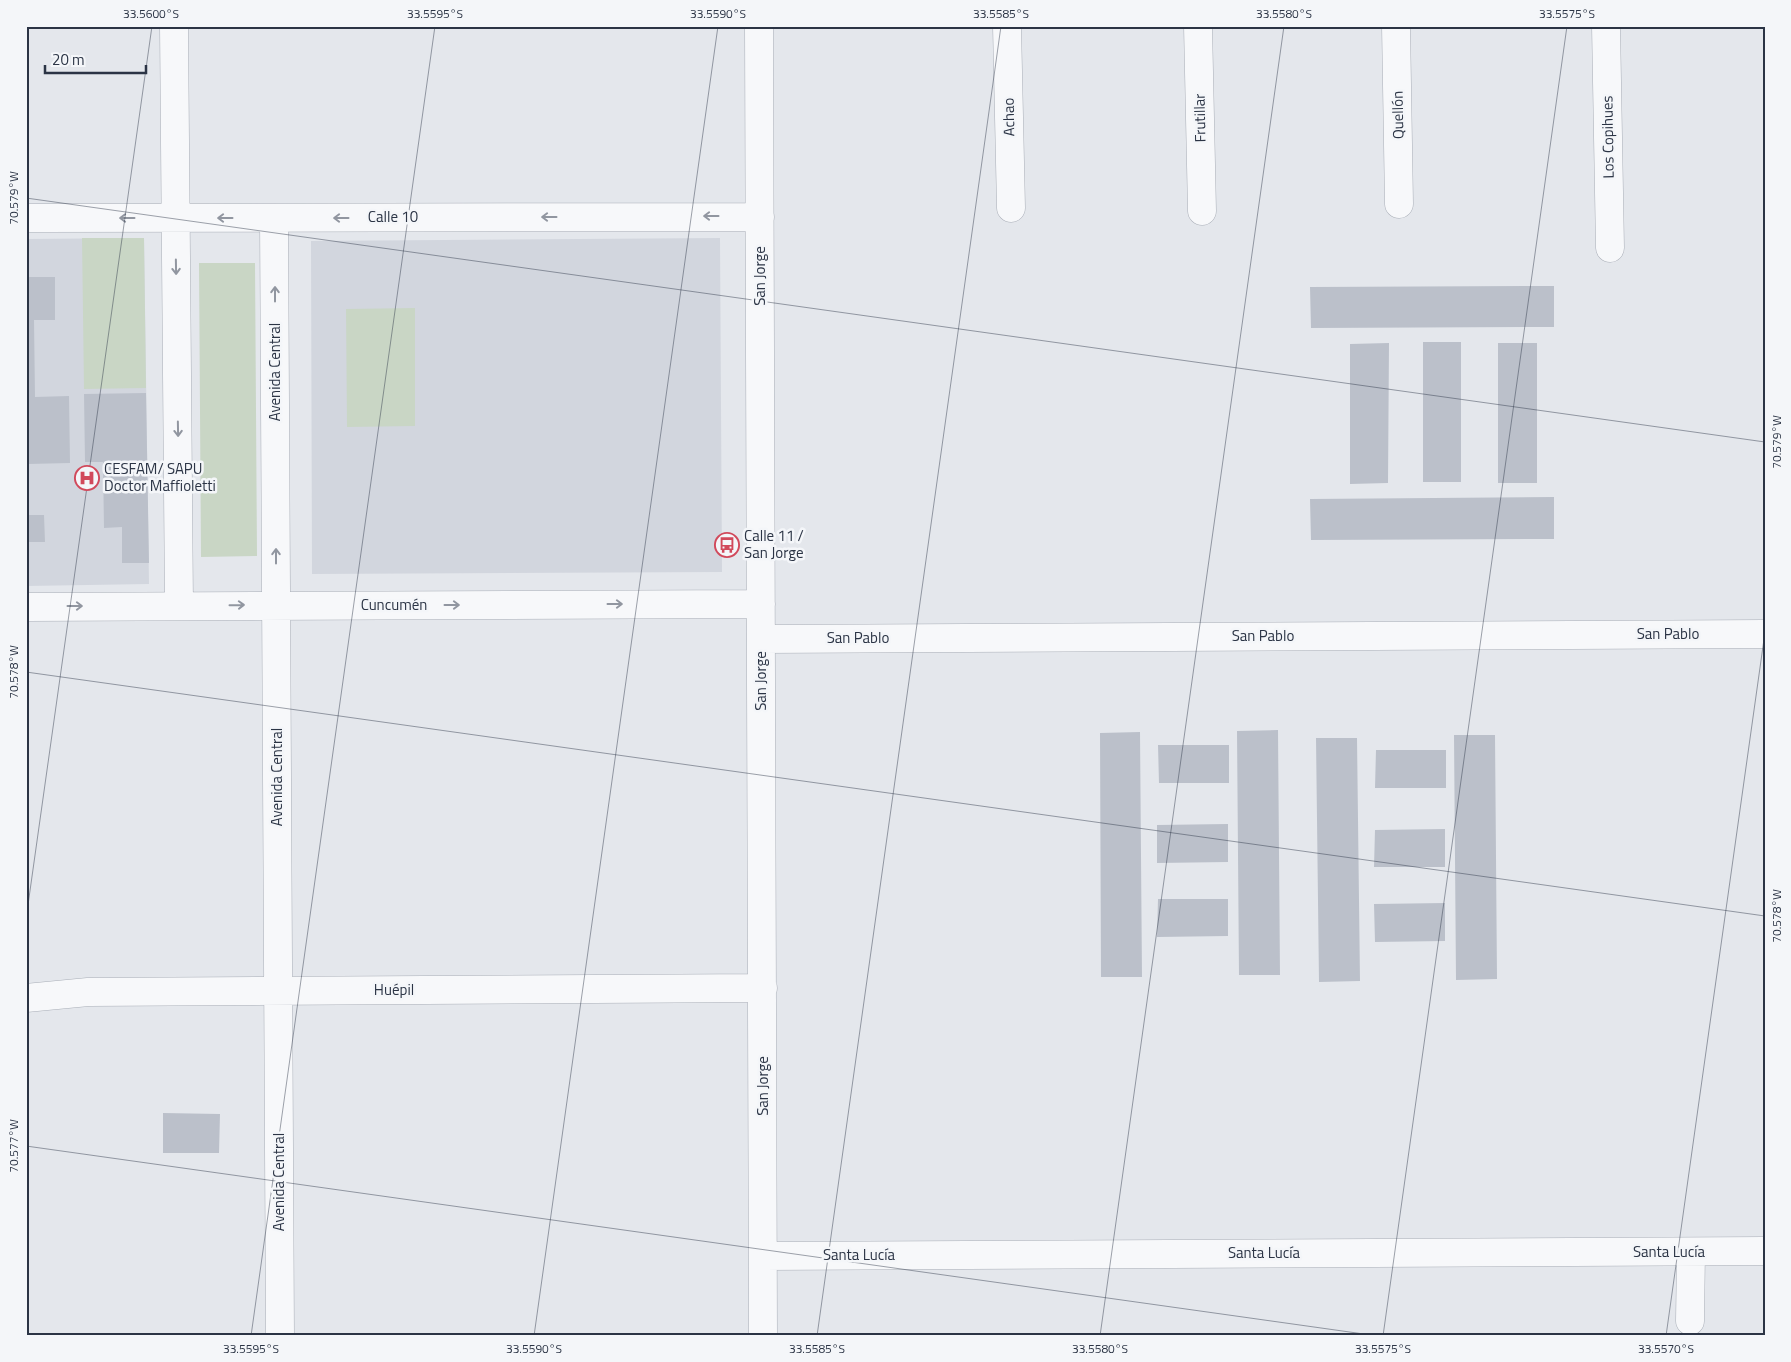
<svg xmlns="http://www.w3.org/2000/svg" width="1791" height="1362" font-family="'Titillium Web',sans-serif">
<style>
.built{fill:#d2d6de}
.green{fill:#c9d6c5}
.building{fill:#bbc0ca}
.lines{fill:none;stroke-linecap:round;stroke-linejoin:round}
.minor-casing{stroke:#a9aeb7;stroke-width:29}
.minor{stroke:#f7f8fa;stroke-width:28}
.oneway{stroke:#9196a0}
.ticks{fill:none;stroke:#2b3445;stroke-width:1;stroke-opacity:0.45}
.labels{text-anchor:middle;stroke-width:5;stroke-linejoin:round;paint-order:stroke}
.street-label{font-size:15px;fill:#2b3445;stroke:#f4f6f9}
.poi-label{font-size:15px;fill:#2b3445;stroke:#f4f6f9;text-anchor:start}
.neatline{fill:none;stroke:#2b3445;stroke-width:2}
.ticks-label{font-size:12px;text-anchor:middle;fill:#2b3445}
</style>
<rect width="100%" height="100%" fill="#e4e7ec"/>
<path class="built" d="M 144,238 L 149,584 L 26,586 L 26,239 Z
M 720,238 L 722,572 L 312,574 L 311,241 Z"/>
<path class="green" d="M 82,238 L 144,238 L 146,388 L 84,389 Z
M 199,263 L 255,263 L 257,556 L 201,557 Z
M 415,308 L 415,426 L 347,427 L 346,309 Z"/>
<path class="building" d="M 26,277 L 55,277 L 55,320 L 34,320 L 35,397 L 69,396 L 70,463 L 28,464 L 29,515 L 44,515 L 45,542 L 26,542 Z
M 1554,286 L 1554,327 L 1311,328 L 1310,287 Z
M 1423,342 L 1461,342 L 1461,482 L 1423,482 Z
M 1389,343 L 1388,483 L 1350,484 L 1350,344 Z
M 1498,343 L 1537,343 L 1537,483 L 1498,483 Z
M 146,393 L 149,563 L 122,563 L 122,527 L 104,528 L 103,462 L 85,462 L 84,394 Z
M 1554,497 L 1554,539 L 1311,540 L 1310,499 Z
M 1278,730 L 1280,975 L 1239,975 L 1237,731 Z
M 1140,732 L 1142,977 L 1101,977 L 1100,733 Z
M 1454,735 L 1495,735 L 1497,979 L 1456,980 Z
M 1316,738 L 1357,738 L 1360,981 L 1319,982 Z
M 1158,745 L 1229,745 L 1229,783 L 1159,783 Z
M 1376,750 L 1446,750 L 1446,788 L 1375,788 Z
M 1228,824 L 1228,862 L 1157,863 L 1157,825 Z
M 1445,829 L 1445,867 L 1374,867 L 1375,830 Z
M 1158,899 L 1228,899 L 1228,936 L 1157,937 Z
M 1445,903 L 1445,941 L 1375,942 L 1374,904 Z
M 163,1113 L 220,1114 L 219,1153 L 163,1153 Z"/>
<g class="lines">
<defs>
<path id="minor" d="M 174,26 L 179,606
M 759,26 L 763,1336
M 1007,26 L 1011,208
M 1198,26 L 1202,211
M 1396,26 L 1399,204
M 1606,26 L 1610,248
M 26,218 L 760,217
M 274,218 L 280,1336
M 26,607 L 761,604
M 761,639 L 1765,634
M 26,998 L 88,992 L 763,988
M 763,1256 L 1765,1251
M 1690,1321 L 1691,1252"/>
</defs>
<use href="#minor" class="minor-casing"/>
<use href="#minor" class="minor"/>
</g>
<defs><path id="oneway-shaft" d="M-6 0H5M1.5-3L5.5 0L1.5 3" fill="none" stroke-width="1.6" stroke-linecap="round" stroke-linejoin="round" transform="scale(1.25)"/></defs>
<g class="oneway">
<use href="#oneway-shaft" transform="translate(711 216) rotate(180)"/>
<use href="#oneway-shaft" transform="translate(549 217) rotate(180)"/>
<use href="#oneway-shaft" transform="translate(127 218) rotate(180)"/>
<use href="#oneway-shaft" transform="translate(225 218) rotate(180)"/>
<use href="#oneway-shaft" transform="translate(341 218) rotate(180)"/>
<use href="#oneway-shaft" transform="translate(176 267) rotate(89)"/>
<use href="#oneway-shaft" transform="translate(275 294) rotate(-90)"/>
<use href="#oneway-shaft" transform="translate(178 429) rotate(89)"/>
<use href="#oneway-shaft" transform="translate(276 556) rotate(-90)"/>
<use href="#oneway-shaft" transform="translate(615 604)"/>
<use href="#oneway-shaft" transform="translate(237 605) rotate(-1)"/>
<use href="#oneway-shaft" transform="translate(452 605)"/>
<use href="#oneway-shaft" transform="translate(75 606)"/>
</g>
<path class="ticks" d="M 26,198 L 1765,442M 26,672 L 1765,916M 26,919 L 152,26M 26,1146 L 1378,1336M 251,1336 L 435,26M 534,1336 L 718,26M 817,1336 L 1001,26M 1100,1336 L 1284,26M 1383,1336 L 1567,26M 1666,1336 L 1765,632"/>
<defs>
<symbol id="hospital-ring" viewBox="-11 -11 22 22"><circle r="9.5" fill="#f4f6f9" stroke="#d1495b" stroke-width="1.5"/><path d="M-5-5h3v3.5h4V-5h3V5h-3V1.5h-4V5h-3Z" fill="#d1495b"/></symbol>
<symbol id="bus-ring" viewBox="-11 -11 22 22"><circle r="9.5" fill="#f4f6f9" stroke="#d1495b" stroke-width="1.5"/><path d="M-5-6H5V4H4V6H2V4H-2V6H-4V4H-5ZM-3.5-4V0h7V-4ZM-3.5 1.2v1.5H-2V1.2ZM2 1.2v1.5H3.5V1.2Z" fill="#d1495b"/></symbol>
</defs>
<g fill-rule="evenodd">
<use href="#hospital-ring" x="73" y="464" width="28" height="28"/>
<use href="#bus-ring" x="713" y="531" width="28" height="28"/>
</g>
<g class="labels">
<g class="street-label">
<text transform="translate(1398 115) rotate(-91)" y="5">Quellón</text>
<text transform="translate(1009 117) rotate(-91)" y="5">Achao</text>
<text transform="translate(1200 118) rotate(-91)" y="5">Frutillar</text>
<text transform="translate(1608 137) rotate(-91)" y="5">Los Copihues</text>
<text x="393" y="222">Calle 10</text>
<text transform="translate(760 276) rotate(-90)" y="5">San Jorge</text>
<text transform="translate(275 372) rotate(-90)" y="5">Avenida Central</text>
<text x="394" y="610">Cuncumén</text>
<text x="1668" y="639">San Pablo</text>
<text x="1263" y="641">San Pablo</text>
<text x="858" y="643">San Pablo</text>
<text transform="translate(761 681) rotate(-90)" y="5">San Jorge</text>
<text transform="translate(277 777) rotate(-90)" y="5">Avenida Central</text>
<text x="394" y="995">Huépil</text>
<text transform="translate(763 1086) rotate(-90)" y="5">San Jorge</text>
<text transform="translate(279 1182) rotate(-90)" y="5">Avenida Central</text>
<text x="1669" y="1257">Santa Lucía</text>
<text x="1264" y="1258">Santa Lucía</text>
<text x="859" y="1260">Santa Lucía</text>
</g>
<g class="poi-label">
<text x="104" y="474">CESFAM/ SAPU<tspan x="104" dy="17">Doctor Maffioletti</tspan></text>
<text x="744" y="541">Calle 11 /<tspan x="744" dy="17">San Jorge</tspan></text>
</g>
</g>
<rect width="1791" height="1362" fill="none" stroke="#f4f6f9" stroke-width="55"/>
<path d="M45 65v8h101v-8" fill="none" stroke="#2b3445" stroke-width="2.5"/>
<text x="52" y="65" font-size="15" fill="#2b3445" stroke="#f4f6f9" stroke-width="4" paint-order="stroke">20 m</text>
<rect x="28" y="28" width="1736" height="1306" class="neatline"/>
<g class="ticks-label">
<text x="151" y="18">33.5600°S</text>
<text x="435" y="18">33.5595°S</text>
<text x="718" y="18">33.5590°S</text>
<text x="1001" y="18">33.5585°S</text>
<text x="1284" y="18">33.5580°S</text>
<text x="1567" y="18">33.5575°S</text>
<text transform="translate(14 198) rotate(-90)" y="4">70.579°W</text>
<text transform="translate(1777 442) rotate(-90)" y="4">70.579°W</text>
<text transform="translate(14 672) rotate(-90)" y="4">70.578°W</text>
<text transform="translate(1777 916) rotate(-90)" y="4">70.578°W</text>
<text transform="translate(14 1146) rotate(-90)" y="4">70.577°W</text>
<text x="251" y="1353">33.5595°S</text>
<text x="534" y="1353">33.5590°S</text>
<text x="817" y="1353">33.5585°S</text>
<text x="1100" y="1353">33.5580°S</text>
<text x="1383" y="1353">33.5575°S</text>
<text x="1666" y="1353">33.5570°S</text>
</g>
</svg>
